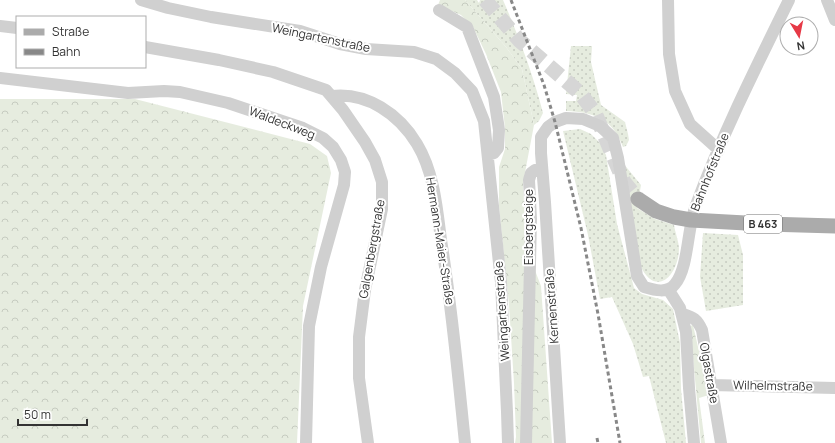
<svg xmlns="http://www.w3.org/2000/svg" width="835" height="443" font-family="Manrope,sans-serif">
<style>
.grass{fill:url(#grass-dots)}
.forest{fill:url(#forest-crowns)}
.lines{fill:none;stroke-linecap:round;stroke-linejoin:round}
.major-tunnel{stroke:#d6d6d6;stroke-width:15;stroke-dasharray:15 8;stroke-linecap:butt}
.minor{stroke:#d0d0d0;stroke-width:12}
.major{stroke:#ababab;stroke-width:15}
.rail{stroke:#888;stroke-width:3;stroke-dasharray:4 3;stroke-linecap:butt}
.labels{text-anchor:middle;stroke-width:4;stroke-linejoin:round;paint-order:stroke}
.shield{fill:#fff;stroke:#707070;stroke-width:1}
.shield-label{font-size:11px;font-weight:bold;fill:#333}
.street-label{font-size:12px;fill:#333;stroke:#fff}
</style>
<defs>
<pattern id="grass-dots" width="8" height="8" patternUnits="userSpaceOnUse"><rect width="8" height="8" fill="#e6ecdf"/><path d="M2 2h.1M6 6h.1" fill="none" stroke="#c6cbc0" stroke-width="1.8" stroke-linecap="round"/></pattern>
<pattern id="forest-crowns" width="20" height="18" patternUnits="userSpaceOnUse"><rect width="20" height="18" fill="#e6ecdf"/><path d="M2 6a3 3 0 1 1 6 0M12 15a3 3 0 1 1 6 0" fill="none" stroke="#c6cbc0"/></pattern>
</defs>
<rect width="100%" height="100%" fill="#fff"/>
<path class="grass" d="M 465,0 L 477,0 L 479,3 L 480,0 L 503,0 C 519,37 533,74 543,113 L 539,121 L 534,125 L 522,69 L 506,47 Z
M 571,46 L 592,46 L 591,62 L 601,105 L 625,122 L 628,134 L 629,140 L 626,146 L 623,147 C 613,119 594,112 566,111 L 566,101 L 576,101 L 577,95 L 566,94 Z
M 580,129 L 591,134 L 600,143 L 606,155 L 617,224 L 634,288 L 642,294 L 663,300 L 673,309 L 680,343 L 681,389 L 686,443 L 666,443 L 649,376 L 643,377 L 633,344 L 612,297 L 600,299 L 588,235 L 563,131 Z
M 623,163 L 641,185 L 637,208 L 655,219 L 674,225 C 675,232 679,242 679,249 C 678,277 655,298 640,265 Z
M 703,233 L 738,235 L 743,255 L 743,305 L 706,311 L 700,277 Z"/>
<path class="forest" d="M 440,0 L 465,0 L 506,47 L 522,69 L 534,125 L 523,183 L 526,247 L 541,286 L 552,443 L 515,443 L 516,437 L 514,383 L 509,305 L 499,206 L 499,167 L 505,149 L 505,128 L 501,92 L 486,54 L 473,27 L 461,15 L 438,5 Z
M 0,99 L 135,99 L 310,144 L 327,156 L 331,173 L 303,306 L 297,443 L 0,443 Z
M 693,325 L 709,395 L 699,398 L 705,443 L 701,443 L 690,326 Z"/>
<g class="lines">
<path class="major-tunnel" d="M 485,0 L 519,40 L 580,93 L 595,113 L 624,182 L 638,199"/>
<path class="minor" d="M 141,0 L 168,8 L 211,17 L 300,31 L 340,44 L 366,49 L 414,52 L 436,59 L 455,73 L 472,91 L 484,121 L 501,282 L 507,412 L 508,443
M 668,0 L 669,54 L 675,91 L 690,124 L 719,150
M 827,0 L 835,20
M 439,10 L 467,27 L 494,97 L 499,130 L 498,148 L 494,153 L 488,155
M 0,26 L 17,28
M 145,47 L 219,60 L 273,72 L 326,90 L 343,110 L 365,142 L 375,160 L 382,182 L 382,209 L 365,290 L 359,337 L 359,378 L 368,443
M 0,78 L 128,93 L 164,91 L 180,92 L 228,103 L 303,128 L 323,138 L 333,147 L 341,160 L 345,172 L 344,185 L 321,267 L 309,326 L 306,443
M 332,96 C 367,92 399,114 417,144 C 434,172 437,208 441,240 C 452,308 458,375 465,443
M 668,289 L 680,308 L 686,332 L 689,388 L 694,443
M 683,314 C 693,317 697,319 702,330 L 721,443
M 711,385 L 835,388
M 526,443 L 531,219 L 529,180 L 531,173 L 535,170 L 542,168
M 560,443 L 545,202 L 541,153 L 541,137 L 548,127 L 555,122 L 566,118 L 583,119 L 600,126 L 613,138 L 618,158 L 637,276 L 644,287 C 654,290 668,294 675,284 C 689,267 687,227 696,205 C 722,135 756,67 789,0"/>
<path class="major" d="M 638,199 L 656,211 L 674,217 L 691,220 L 766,224 L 835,226"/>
<path class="rail" d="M 511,0 L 544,85 L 555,122 L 581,228 L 598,314 L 620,443
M 597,438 L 598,443"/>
</g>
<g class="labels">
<rect class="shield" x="744" y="215" width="38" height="18" rx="3"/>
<g class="shield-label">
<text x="763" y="228">B 463</text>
</g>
<g class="street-label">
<text transform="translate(321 38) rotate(12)" y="4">Weingartenstraße</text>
<text transform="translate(282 123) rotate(21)" y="4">Waldeckweg</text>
<text transform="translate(710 172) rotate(-68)" y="4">Bahnhofstraße</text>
<text transform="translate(529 227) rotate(-90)" y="4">Eisbergsteige</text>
<text transform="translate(440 241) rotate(81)" y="4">Hermann-Maier-Straße</text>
<text transform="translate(372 249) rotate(-80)" y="4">Galgenbergstraße</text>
<text transform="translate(552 306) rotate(-94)" y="4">Kernenstraße</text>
<text transform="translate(502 311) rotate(-94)" y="4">Weingartenstraße</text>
<text transform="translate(709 373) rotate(80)" y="4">Olgastraße</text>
<text transform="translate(773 386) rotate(1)" y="4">Wilhelmstraße</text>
</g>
</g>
<rect x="16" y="16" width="130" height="52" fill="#ffffff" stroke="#adadad"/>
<rect x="24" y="29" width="20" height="6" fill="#ababab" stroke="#adadad"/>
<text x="52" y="36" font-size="12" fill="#333333">Straße</text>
<rect x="24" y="49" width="20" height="6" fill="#888888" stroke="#adadad"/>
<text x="52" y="56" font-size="12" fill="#333333">Bahn</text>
<g transform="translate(799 36) rotate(170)"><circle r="19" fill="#ffffff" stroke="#adadad"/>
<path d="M0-3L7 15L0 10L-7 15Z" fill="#e63946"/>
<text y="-6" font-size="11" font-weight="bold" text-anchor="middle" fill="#333333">N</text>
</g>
<path d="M18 419v6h69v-6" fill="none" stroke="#333333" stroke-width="2"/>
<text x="24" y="419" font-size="12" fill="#333333" stroke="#ffffff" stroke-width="3" paint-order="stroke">50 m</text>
</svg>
